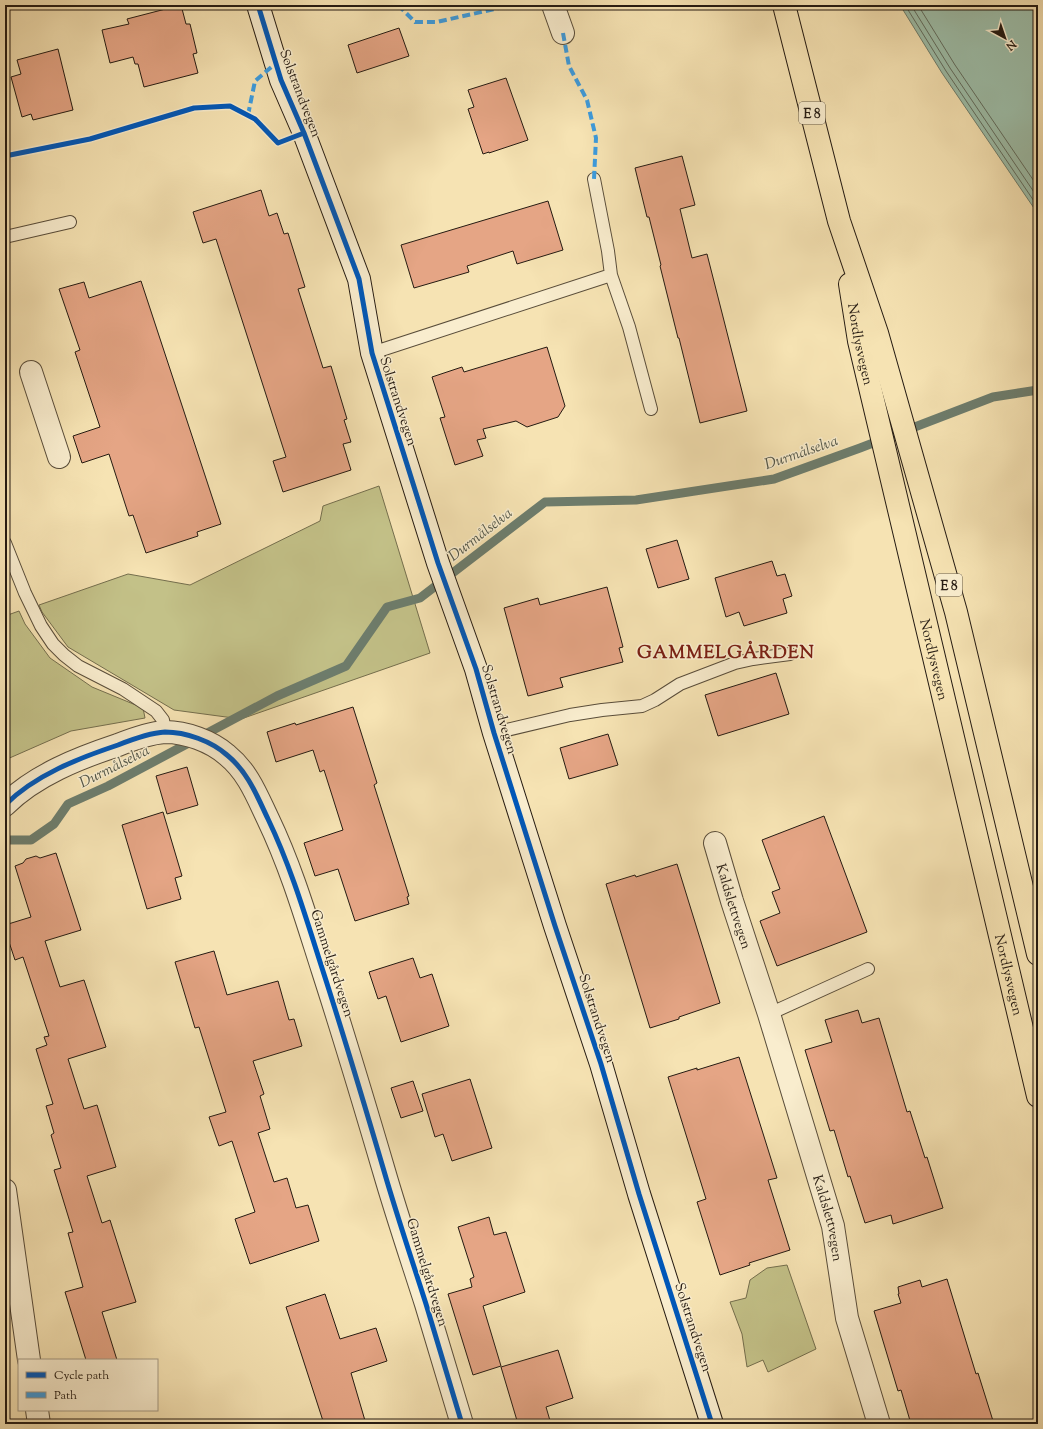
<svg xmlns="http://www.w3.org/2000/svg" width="1043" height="1429" font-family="'Sorts Mill Goudy',serif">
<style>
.green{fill:#c3c188;stroke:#746e4d}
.water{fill:#9dbea9;stroke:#6d7d6d}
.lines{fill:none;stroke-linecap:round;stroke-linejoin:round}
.shore{stroke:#616c5e;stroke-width:1}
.stream{stroke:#6d7d6d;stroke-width:9}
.building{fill:#e5a585;stroke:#251b12}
.lane-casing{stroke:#594d3a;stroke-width:14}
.street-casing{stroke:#594d3a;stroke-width:24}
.secondary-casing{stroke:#251b12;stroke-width:24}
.highway-casing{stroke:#251b12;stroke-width:24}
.lane{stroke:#f9edce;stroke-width:12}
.street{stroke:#f9edce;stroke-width:22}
.secondary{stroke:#f9edce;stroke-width:22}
.highway{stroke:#f6e3b3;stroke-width:22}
.quiet{stroke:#3c9bde;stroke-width:4;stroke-dasharray:8 4;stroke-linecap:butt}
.cycleway-casing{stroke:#f9edce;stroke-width:8}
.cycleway{stroke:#0057b8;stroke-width:5}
.labels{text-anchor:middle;stroke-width:3;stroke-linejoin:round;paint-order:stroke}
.shield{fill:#f9edce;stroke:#655a4a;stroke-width:1}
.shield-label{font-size:13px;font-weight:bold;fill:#251b12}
.street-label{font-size:14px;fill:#251b12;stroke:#f9edce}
.water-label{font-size:15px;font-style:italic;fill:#4f5447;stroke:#f9edce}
.district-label{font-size:18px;font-weight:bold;letter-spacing:1px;fill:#7a1f14;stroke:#f9edce}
</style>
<rect width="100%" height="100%" fill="#f6e3b3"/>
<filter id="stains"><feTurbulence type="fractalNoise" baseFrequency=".005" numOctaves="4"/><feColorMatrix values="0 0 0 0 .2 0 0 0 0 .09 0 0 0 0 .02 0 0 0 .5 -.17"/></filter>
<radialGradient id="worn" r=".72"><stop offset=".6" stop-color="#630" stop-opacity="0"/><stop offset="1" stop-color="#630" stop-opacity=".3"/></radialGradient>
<path class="green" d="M 379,486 L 430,653 L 241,719 L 174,710 L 68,647 L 42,612 L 39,605 L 128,574 L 190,585 L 320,521 L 323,506 Z
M 19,611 L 25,624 L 50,658 L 92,687 L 143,708 L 145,718 L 71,731 L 5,760 L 5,616 Z
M 787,1265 L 816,1349 L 768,1372 L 763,1360 L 747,1367 L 742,1334 L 730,1302 L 746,1298 L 750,1280 L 767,1268 Z"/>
<path class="water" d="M 900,5 L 1038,5 L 1038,214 L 942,73 Z"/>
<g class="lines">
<path class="shore" d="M 905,5 L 946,71 L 1038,207
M 911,5 L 950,68 L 1038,198
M 918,5 L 955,65 L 1038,187"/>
<path class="stream" d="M 5,840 L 31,840 L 54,824 L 68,804 L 108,786 L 277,696 L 346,666 L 387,607 L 420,598 L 545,502 L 636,500 L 774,479 L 860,448 L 993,397 L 1038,390"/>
</g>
<path class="building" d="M 181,5 L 186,24 L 190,24 L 197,53 L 193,54 L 198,73 L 144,87 L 138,64 L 135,64 L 133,57 L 110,63 L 102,30 L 129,24 L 127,19 Z
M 399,28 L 409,56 L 357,73 L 348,45 Z
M 58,49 L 73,110 L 33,120 L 31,114 L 22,117 L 11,77 L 21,74 L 17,60 Z
M 506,78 L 528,140 L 489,153 L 489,152 L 483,154 L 468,109 L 474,107 L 468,90 Z
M 682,156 L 695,205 L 680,209 L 692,258 L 707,254 L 747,411 L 700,423 L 679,338 L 678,338 L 660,266 L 661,265 L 649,217 L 647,217 L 635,168 Z
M 261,190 L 269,216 L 277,213 L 284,234 L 288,233 L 305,287 L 298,289 L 323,368 L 331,366 L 347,419 L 344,420 L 351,442 L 343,444 L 351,470 L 283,492 L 273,461 L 286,457 L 216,239 L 203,243 L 193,212 Z
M 548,201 L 563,250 L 517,264 L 513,251 L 467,266 L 469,272 L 414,288 L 401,245 Z
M 141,281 L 221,524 L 197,532 L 198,536 L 146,553 L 133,515 L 129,516 L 109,454 L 82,463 L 73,436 L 100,427 L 75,352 L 80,350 L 59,289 L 84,282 L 89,298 Z
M 547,347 L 565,406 L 558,417 L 527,427 L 516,421 L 483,429 L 486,438 L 477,440 L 483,456 L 455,465 L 440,418 L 445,417 L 432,377 L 462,367 L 464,372 Z
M 677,540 L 689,579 L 658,588 L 646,549 Z
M 772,561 L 777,576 L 785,574 L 792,596 L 783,599 L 787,613 L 744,626 L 739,612 L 726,617 L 715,578 Z
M 607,587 L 623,647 L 619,648 L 623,662 L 560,678 L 563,687 L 528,696 L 504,608 L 538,598 L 540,605 Z
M 776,673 L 789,714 L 718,736 L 705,695 Z
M 353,707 L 377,783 L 374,785 L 409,896 L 407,897 L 409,904 L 355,921 L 338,869 L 315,876 L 304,843 L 343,830 L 324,770 L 320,772 L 313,750 L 276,762 L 267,732 L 295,723 L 296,725 Z
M 608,734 L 618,765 L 569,779 L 560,748 Z
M 187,767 L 198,805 L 167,814 L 156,776 Z
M 163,812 L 182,876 L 175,878 L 181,899 L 147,909 L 122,825 Z
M 824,816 L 867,932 L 777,966 L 760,921 L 780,913 L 772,892 L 780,889 L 762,840 Z
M 56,853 L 81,930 L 45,941 L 60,987 L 84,980 L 106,1047 L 68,1059 L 84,1109 L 97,1105 L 116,1167 L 87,1176 L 102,1223 L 110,1220 L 136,1302 L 102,1312 L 117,1360 L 86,1360 L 65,1292 L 83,1287 L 68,1233 L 73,1232 L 54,1170 L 61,1168 L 51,1135 L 54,1133 L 46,1106 L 53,1104 L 36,1049 L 47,1045 L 44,1037 L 49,1036 L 23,957 L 15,960 L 5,930 L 5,925 L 31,917 L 15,866 L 23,863 L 26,859 L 36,856 L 40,858 Z
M 677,864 L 720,1003 L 679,1017 L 679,1019 L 650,1028 L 606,884 L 635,875 L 636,877 Z
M 214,951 L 227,995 L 278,981 L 289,1020 L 294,1019 L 302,1046 L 253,1061 L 264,1094 L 260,1096 L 270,1129 L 258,1133 L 274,1182 L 287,1178 L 296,1208 L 308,1205 L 319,1241 L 250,1264 L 235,1219 L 255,1212 L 232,1141 L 219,1146 L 209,1117 L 226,1112 L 199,1027 L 195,1028 L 175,962 Z
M 413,958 L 420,978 L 432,974 L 449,1026 L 401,1042 L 386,996 L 378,999 L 369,972 Z
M 858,1010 L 862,1023 L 879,1018 L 907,1112 L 910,1111 L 925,1158 L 927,1157 L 943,1208 L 893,1224 L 891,1215 L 865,1223 L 850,1176 L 848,1177 L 834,1130 L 830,1131 L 805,1050 L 832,1042 L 825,1020 Z
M 739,1057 L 777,1178 L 768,1180 L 790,1250 L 749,1263 L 750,1265 L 720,1275 L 697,1202 L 706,1199 L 668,1077 L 697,1068 L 697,1070 Z
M 470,1079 L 492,1148 L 452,1161 L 443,1134 L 435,1137 L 422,1094 Z
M 413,1081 L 423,1111 L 401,1118 L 391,1088 Z
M 489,1217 L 494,1235 L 506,1232 L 525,1292 L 483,1306 L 501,1366 L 473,1375 L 448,1294 L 472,1287 L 470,1279 L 474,1277 L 458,1227 Z
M 947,1279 L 976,1374 L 978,1373 L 994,1424 L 911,1424 L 901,1390 L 898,1391 L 874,1311 L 901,1303 L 898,1294 L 899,1294 L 898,1287 L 920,1280 L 922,1287 Z
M 325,1294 L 340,1339 L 376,1328 L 387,1361 L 351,1373 L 366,1424 L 324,1424 L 286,1307 Z
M 558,1350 L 573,1398 L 546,1407 L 551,1424 L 518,1424 L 501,1367 Z"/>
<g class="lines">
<defs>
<path id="lane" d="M 594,179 L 608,251 L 611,275
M 5,237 L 70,222
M 372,353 L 611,275 L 629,327 L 651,409
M 5,543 L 25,593 L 41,626 L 53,644 L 64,655 L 78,666 L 123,689 L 156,711 L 163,720 L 165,732
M 494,733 L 570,715 L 602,710 L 642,706 L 655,700 L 680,684 L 735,663 L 753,659 L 790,654
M 769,1014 L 868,969"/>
<g id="street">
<path d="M 553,5 L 563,33"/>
<path d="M 31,372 L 59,457"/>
<path d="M 5,805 C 35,775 79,758 118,745 C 133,739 149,733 165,732 C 186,732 211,741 227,755 C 248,772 257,796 268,819 C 291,867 306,918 322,968 C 344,1036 364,1103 384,1171 C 397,1216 412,1260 426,1304 C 438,1344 450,1384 462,1424"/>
<path id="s1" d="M 715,843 L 732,901 L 769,1014 L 833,1226 L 847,1318 L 879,1424"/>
<path d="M 5,1190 L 29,1360"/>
<path d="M 37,1410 L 39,1424"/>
</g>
<path id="secondary" d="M 258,5 L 281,80 L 304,133 L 359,279 L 372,353 L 438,563 L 476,669 L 494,733 L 555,926 L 601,1064 L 639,1194 L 712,1424"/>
<g id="highway">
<path d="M 784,5 L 839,221 L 877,333 L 956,612 L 1038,954"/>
<path id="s2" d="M 850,284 L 859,341 L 1038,1096"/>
</g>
</defs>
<use href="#lane" class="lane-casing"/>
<use href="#street" class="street-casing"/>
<use href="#secondary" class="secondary-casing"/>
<use href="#highway" class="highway-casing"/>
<use href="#lane" class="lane"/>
<use href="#street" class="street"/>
<use href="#secondary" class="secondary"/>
<use href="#highway" class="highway"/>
<path class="quiet" d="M 398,5 L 415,22 L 437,22 L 512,5
M 563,33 L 569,66 L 587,100 L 596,138 L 594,179
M 248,115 L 255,81 L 276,63"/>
<defs>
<path id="cycleway" d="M 258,5 L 281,80 L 304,133 L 359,279 L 372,353 L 438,563 L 476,669 L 494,733 L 555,926 L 601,1064 L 639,1194 L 712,1424
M 5,156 L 90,139 L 194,108 L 230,106 L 255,119 L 278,143 L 304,133
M 5,805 C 35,775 79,758 118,745 C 133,739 149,733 165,732 C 186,732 211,741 227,755 C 248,772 257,796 268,819 C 291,867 306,918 322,968 C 344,1036 364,1103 384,1171 C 397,1216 412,1260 426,1304 C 438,1344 450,1384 462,1424"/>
</defs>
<use href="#cycleway" class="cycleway-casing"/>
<use href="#cycleway" class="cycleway"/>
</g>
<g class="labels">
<g class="shield">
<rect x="799" y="102" width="26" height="22" rx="3"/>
<rect x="936" y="574" width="26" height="22" rx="3"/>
</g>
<g class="shield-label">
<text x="812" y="118">E 8</text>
<text x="949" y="590">E 8</text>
</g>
<g class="street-label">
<text transform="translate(301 93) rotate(69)" y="5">Solstrandvegen</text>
<text dy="5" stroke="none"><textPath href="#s2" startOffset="61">Nordlysvegen</textPath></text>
<text transform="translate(399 401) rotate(72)" y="5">Solstrandvegen</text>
<text dy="5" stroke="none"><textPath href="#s2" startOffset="385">Nordlysvegen</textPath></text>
<text transform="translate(500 709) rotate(73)" y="5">Solstrandvegen</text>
<text dy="5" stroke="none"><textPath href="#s1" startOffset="66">Kaldslettvegen</textPath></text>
<text transform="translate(333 963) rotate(72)" y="5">Gammelgårdvegen</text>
<text dy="5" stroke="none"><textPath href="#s2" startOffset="709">Nordlysvegen</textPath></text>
<text transform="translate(598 1018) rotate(72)" y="5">Solstrandvegen</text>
<text dy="5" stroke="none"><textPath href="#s1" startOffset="392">Kaldslettvegen</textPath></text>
<text transform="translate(428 1272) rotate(73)" y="5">Gammelgårdvegen</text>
<text transform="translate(694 1327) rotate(72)" y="5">Solstrandvegen</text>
</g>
<g class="water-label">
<text transform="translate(801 452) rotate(-19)" y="5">Durmålselva</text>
<text transform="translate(480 534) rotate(-38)" y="5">Durmålselva</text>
<text transform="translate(114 766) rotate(-27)" y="5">Durmålselva</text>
</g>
<g class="district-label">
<text x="726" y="658">GAMMELGÅRDEN</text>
</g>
</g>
<rect width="1043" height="1429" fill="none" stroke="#f6e3b3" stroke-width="20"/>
<rect x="6" y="6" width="1031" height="1417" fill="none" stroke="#251b12" stroke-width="2"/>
<rect x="10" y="10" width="1023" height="1409" fill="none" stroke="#251b12"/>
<rect x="18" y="1359" width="140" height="52" fill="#f9edce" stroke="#a49983"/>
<rect x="26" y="1372" width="20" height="6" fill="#0057b8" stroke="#a49983"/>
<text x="54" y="1379" font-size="12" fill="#251b12">Cycle path</text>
<rect x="26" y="1392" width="20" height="6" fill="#3c9bde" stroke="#a49983"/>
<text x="54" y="1399" font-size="12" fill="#251b12">Path</text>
<g transform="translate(1005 38) rotate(140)" stroke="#f9edce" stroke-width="3" paint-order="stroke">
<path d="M0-3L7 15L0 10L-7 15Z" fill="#251b12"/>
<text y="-6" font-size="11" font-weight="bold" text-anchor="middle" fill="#251b12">N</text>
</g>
<rect width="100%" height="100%" filter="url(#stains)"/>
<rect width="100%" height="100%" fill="url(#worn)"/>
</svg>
